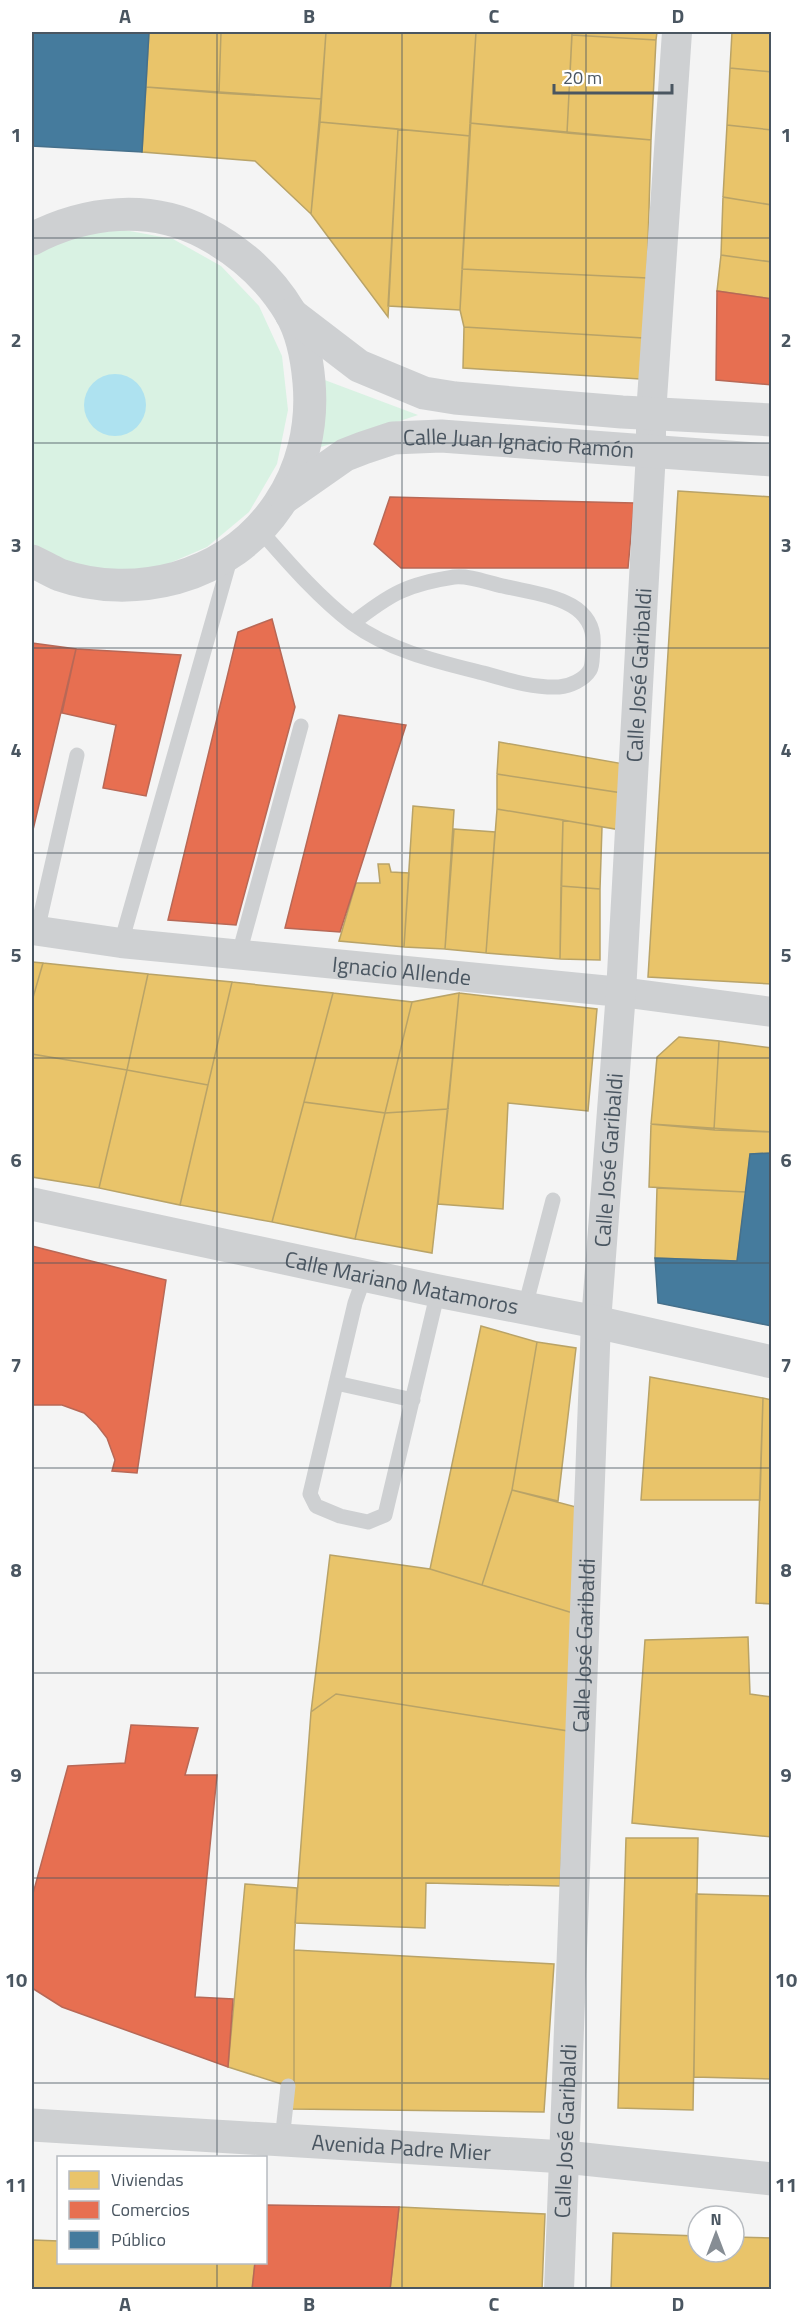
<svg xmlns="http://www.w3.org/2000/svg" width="803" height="2321" font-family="'Titillium Web',sans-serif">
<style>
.green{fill:#d9f2e3}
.water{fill:#aee2f0}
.homes{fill:#e9c46a;stroke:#b9a367;stroke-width:1.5}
.shops{fill:#e76f51;stroke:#b86856;stroke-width:1.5}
.public{fill:#457b9d;stroke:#46708b;stroke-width:1.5}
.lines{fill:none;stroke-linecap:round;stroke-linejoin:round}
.service{stroke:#ced0d2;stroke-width:15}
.minor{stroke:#ced0d2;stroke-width:30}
.tertiary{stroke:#ced0d2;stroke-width:33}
.grid{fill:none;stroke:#4a5661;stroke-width:1.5;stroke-opacity:0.55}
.labels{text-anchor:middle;stroke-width:6;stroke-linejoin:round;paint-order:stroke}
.street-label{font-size:22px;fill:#4a5661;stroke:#fff}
.neatline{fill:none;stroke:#4a5661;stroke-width:2}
.grid-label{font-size:20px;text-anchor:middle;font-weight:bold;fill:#4a5661}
</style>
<rect width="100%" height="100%" fill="#f4f4f4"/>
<path class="green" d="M 119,229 L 173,239 L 221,266 L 259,306 L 282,356 L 288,410 L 277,464 L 249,512 L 207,547 L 156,569 L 101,574 L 32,551 L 32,253 L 60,238 Z
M 322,379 L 418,415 L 318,448 Z"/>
<path class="water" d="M84 405a31 31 0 1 1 62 0a31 31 0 1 1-62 0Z"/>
<path class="homes" d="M 149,32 L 221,32 L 219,93 L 146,87 Z
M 221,32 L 326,32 L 321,99 L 219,93 Z
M 326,32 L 476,32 L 470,136 L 320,122 Z
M 476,32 L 572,32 L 567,133 L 470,123 Z
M 572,32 L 657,32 L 656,40 L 572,35 Z
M 732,32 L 772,32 L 772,72 L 730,68 Z
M 572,35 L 656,40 L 651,140 L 567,133 Z
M 730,68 L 772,72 L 772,130 L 727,125 Z
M 146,87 L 321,99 L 311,214 L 255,161 L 142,152 Z
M 320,122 L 398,129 L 388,317 L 311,214 Z
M 470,123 L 651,140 L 647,278 L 462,269 Z
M 727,125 L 772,130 L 772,205 L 723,197 Z
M 398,129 L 470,136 L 460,310 L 388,306 Z
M 723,197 L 772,205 L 772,262 L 721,255 Z
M 721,255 L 772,262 L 772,299 L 717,291 Z
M 462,269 L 647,278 L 643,338 L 464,327 L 460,310 Z
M 464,327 L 643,338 L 640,379 L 463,368 Z
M 678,491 L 772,497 L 772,984 L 648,977 Z
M 499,742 L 624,764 L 622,793 L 497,774 Z
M 497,774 L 622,793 L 621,830 L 497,809 Z
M 413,806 L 454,810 L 445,949 L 404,947 Z
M 497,809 L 563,820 L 560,959 L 486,953 Z
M 563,820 L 602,827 L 600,889 L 561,886 Z
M 454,829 L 495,832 L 486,953 L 445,949 Z
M 378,864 L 389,864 L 391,872 L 409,873 L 404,947 L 339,941 L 356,883 L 380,883 Z
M 561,886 L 600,889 L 600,960 L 560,959 Z
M 32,962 L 43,963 L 32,1001 Z
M 43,963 L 148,974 L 127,1070 L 32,1054 L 32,1001 Z
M 148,974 L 232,982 L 208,1085 L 127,1070 Z
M 232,982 L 333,993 L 272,1222 L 180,1205 Z
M 333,993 L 412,1002 L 385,1113 L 304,1102 Z
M 459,993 L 597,1009 L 588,1111 L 508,1103 L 503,1209 L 438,1204 Z
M 459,993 L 448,1109 L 385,1113 L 412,1002 Z
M 679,1037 L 719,1041 L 714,1130 L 651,1124 L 657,1057 Z
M 719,1041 L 772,1048 L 772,1132 L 714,1130 Z
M 32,1054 L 127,1070 L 99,1188 L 32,1177 Z
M 127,1070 L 208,1085 L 180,1205 L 99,1188 Z
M 304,1102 L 385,1113 L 355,1239 L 272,1222 Z
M 448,1109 L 432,1253 L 355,1239 L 385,1113 Z
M 651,1124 L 772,1132 L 772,1153 L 750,1154 L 746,1192 L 649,1187 Z
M 657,1188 L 746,1192 L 737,1261 L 655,1258 Z
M 481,1326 L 537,1342 L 512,1490 L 482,1585 L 430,1569 Z
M 537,1342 L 576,1348 L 558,1501 L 512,1490 Z
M 650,1377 L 763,1398 L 760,1500 L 641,1500 Z
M 763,1398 L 772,1400 L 772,1604 L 756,1603 Z
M 512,1490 L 576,1507 L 576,1614 L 482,1585 Z
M 330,1555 L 430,1569 L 576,1614 L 568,1731 L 336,1694 L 311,1712 Z
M 748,1637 L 750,1694 L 772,1697 L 772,1837 L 632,1823 L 645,1640 Z
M 336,1694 L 568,1731 L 560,1886 L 426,1883 L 425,1928 L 295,1923 L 311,1712 Z
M 626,1838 L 698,1838 L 693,2110 L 618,2108 Z
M 245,1884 L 297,1888 L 294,1950 L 294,2088 L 228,2067 Z
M 696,1894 L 772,1896 L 772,2079 L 694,2077 Z
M 294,1950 L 554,1964 L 544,2112 L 291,2109 L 294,2088 Z
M 399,2207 L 545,2214 L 542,2290 L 390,2290 Z
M 613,2233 L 698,2236 L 698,2252 L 734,2252 L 734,2237 L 772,2238 L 772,2290 L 611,2290 Z
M 33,2240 L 58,2241 L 58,2262 L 255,2262 L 252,2290 L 33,2290 Z"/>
<path class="shops" d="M 717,291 L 772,299 L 772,385 L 716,380 Z
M 390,497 L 634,503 L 628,568 L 401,568 L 374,544 Z
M 272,619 L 295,707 L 236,925 L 168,920 L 238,632 Z
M 32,643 L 76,649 L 32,834 Z
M 76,649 L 181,655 L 146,796 L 103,788 L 116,725 L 62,713 Z
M 339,715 L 406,725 L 340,932 L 285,928 Z
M 32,1246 L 166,1280 L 137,1473 L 112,1471 L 115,1460 L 107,1438 L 97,1425 L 84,1413 L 62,1405 L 32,1405 Z
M 131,1725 L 198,1728 L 185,1775 L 217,1775 L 195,1997 L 233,1999 L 228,2067 L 62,2007 L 32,1988 L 32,1897 L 68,1766 L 125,1763 Z
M 266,2205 L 399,2207 L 390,2290 L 252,2290 L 255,2262 L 266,2262 Z"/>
<path class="public" d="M 32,32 L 149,32 L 142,152 L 32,146 Z
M 772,1153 L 772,1326 L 658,1303 L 655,1258 L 737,1261 L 750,1154 Z"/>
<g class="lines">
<path class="service" d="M 259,529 C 288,562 317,596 352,623 C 390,651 439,662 483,673 C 508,680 533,688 559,687 C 570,686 584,680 590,670 C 593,665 592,655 593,648 C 598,598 540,595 503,586 C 489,583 469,575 454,577 C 407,584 390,594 353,623
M 37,931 L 77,755
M 121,943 L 231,556
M 239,954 L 301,726
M 365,1275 L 355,1303 L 310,1494 L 316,1506 L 340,1516 L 368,1522 L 385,1515 L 438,1291
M 525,1307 L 553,1200
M 336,1383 L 413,1400
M 282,2140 L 288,2086"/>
<g class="minor">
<path id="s1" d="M 32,930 L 121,943 L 621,992 L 772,1012"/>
<path id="s2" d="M 559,2290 L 596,1322 L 621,992 L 651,452 L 651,414 L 677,32"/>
</g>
<g class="tertiary">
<path d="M 32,239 C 86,211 150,204 205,233 C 241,252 269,277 290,312 C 302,332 307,359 309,382 C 317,473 264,553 176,578 C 139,588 97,588 60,575 C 50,571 41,565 32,561"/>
<path d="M 291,314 L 359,366 L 424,393 L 455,398 L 622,412 L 772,420"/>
<path id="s3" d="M 285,497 L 345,455 L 363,448 L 393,438 L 441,436 L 772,460"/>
<path id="s4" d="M 32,1204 L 438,1291 L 596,1322 L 772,1362"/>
<path id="s5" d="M 32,2125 L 565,2157 L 772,2179"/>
</g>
</g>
<path class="grid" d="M 217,32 L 217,2158M 402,32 L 402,2290M 586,32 L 586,2290M 32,238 L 772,238M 32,443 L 772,443M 32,648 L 772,648M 32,853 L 772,853M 32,1058 L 772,1058M 32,1263 L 772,1263M 32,1468 L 772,1468M 32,1673 L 772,1673M 32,1878 L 772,1878M 32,2083 L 772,2083M 217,2262 L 217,2290"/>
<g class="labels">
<g class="street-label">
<text dy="8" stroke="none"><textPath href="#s3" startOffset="250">Calle Juan Ignacio Ramón</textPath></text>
<text dy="8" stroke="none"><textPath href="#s2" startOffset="1617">Calle José Garibaldi</textPath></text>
<text dy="8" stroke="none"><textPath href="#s1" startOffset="372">Ignacio Allende</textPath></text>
<text dy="8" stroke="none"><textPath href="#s2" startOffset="1131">Calle José Garibaldi</textPath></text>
<text dy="8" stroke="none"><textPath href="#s4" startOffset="378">Calle Mariano Matamoros</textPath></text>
<text dy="8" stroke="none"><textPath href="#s2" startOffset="645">Calle José Garibaldi</textPath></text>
<text dy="8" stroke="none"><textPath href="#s2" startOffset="159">Calle José Garibaldi</textPath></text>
<text dy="8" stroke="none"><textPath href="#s5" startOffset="370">Avenida Padre Mier</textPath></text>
</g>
</g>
<rect width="803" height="2321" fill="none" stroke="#ffffff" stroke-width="66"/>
<rect x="57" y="2156" width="210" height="108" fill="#ffffff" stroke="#b7bbc0" stroke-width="1.5"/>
<rect x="69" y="2171" width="30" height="18" fill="#e9c46a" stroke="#b7bbc0" stroke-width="1.5"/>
<text x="111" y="2186" font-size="18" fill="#4a5661">Viviendas</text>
<rect x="69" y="2201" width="30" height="18" fill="#e76f51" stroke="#b7bbc0" stroke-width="1.5"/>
<text x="111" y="2216" font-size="18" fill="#4a5661">Comercios</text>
<rect x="69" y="2231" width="30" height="18" fill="#457b9d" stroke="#b7bbc0" stroke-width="1.5"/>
<text x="111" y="2246" font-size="18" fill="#4a5661">Público</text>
<g transform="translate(716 2234)"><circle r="28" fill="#ffffff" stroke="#b7bbc0" stroke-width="1.5"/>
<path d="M0-4.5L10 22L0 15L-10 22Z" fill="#868d94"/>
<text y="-9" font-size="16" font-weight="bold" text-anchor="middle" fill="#4a5661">N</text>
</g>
<path d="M554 84v9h118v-9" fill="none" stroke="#4a5661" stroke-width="3"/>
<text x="563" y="84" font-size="18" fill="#4a5661" stroke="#ffffff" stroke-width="4.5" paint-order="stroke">20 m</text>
<rect x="33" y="33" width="737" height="2255" class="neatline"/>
<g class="grid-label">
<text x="125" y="23">A</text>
<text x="309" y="23">B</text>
<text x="494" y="23">C</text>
<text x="678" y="23">D</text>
<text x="16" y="142">1</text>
<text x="786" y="142">1</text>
<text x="16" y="347">2</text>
<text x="786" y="347">2</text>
<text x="16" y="552">3</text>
<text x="786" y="552">3</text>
<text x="16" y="757">4</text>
<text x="786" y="757">4</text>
<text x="16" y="962">5</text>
<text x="786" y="962">5</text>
<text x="16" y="1167">6</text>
<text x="786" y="1167">6</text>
<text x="16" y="1372">7</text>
<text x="786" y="1372">7</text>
<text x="16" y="1577">8</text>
<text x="786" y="1577">8</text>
<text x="16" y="1782">9</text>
<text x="786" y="1782">9</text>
<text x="16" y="1987">10</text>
<text x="786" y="1987">10</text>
<text x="16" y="2192">11</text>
<text x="786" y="2192">11</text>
<text x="125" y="2311">A</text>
<text x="309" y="2311">B</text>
<text x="494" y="2311">C</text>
<text x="678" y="2311">D</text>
</g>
</svg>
